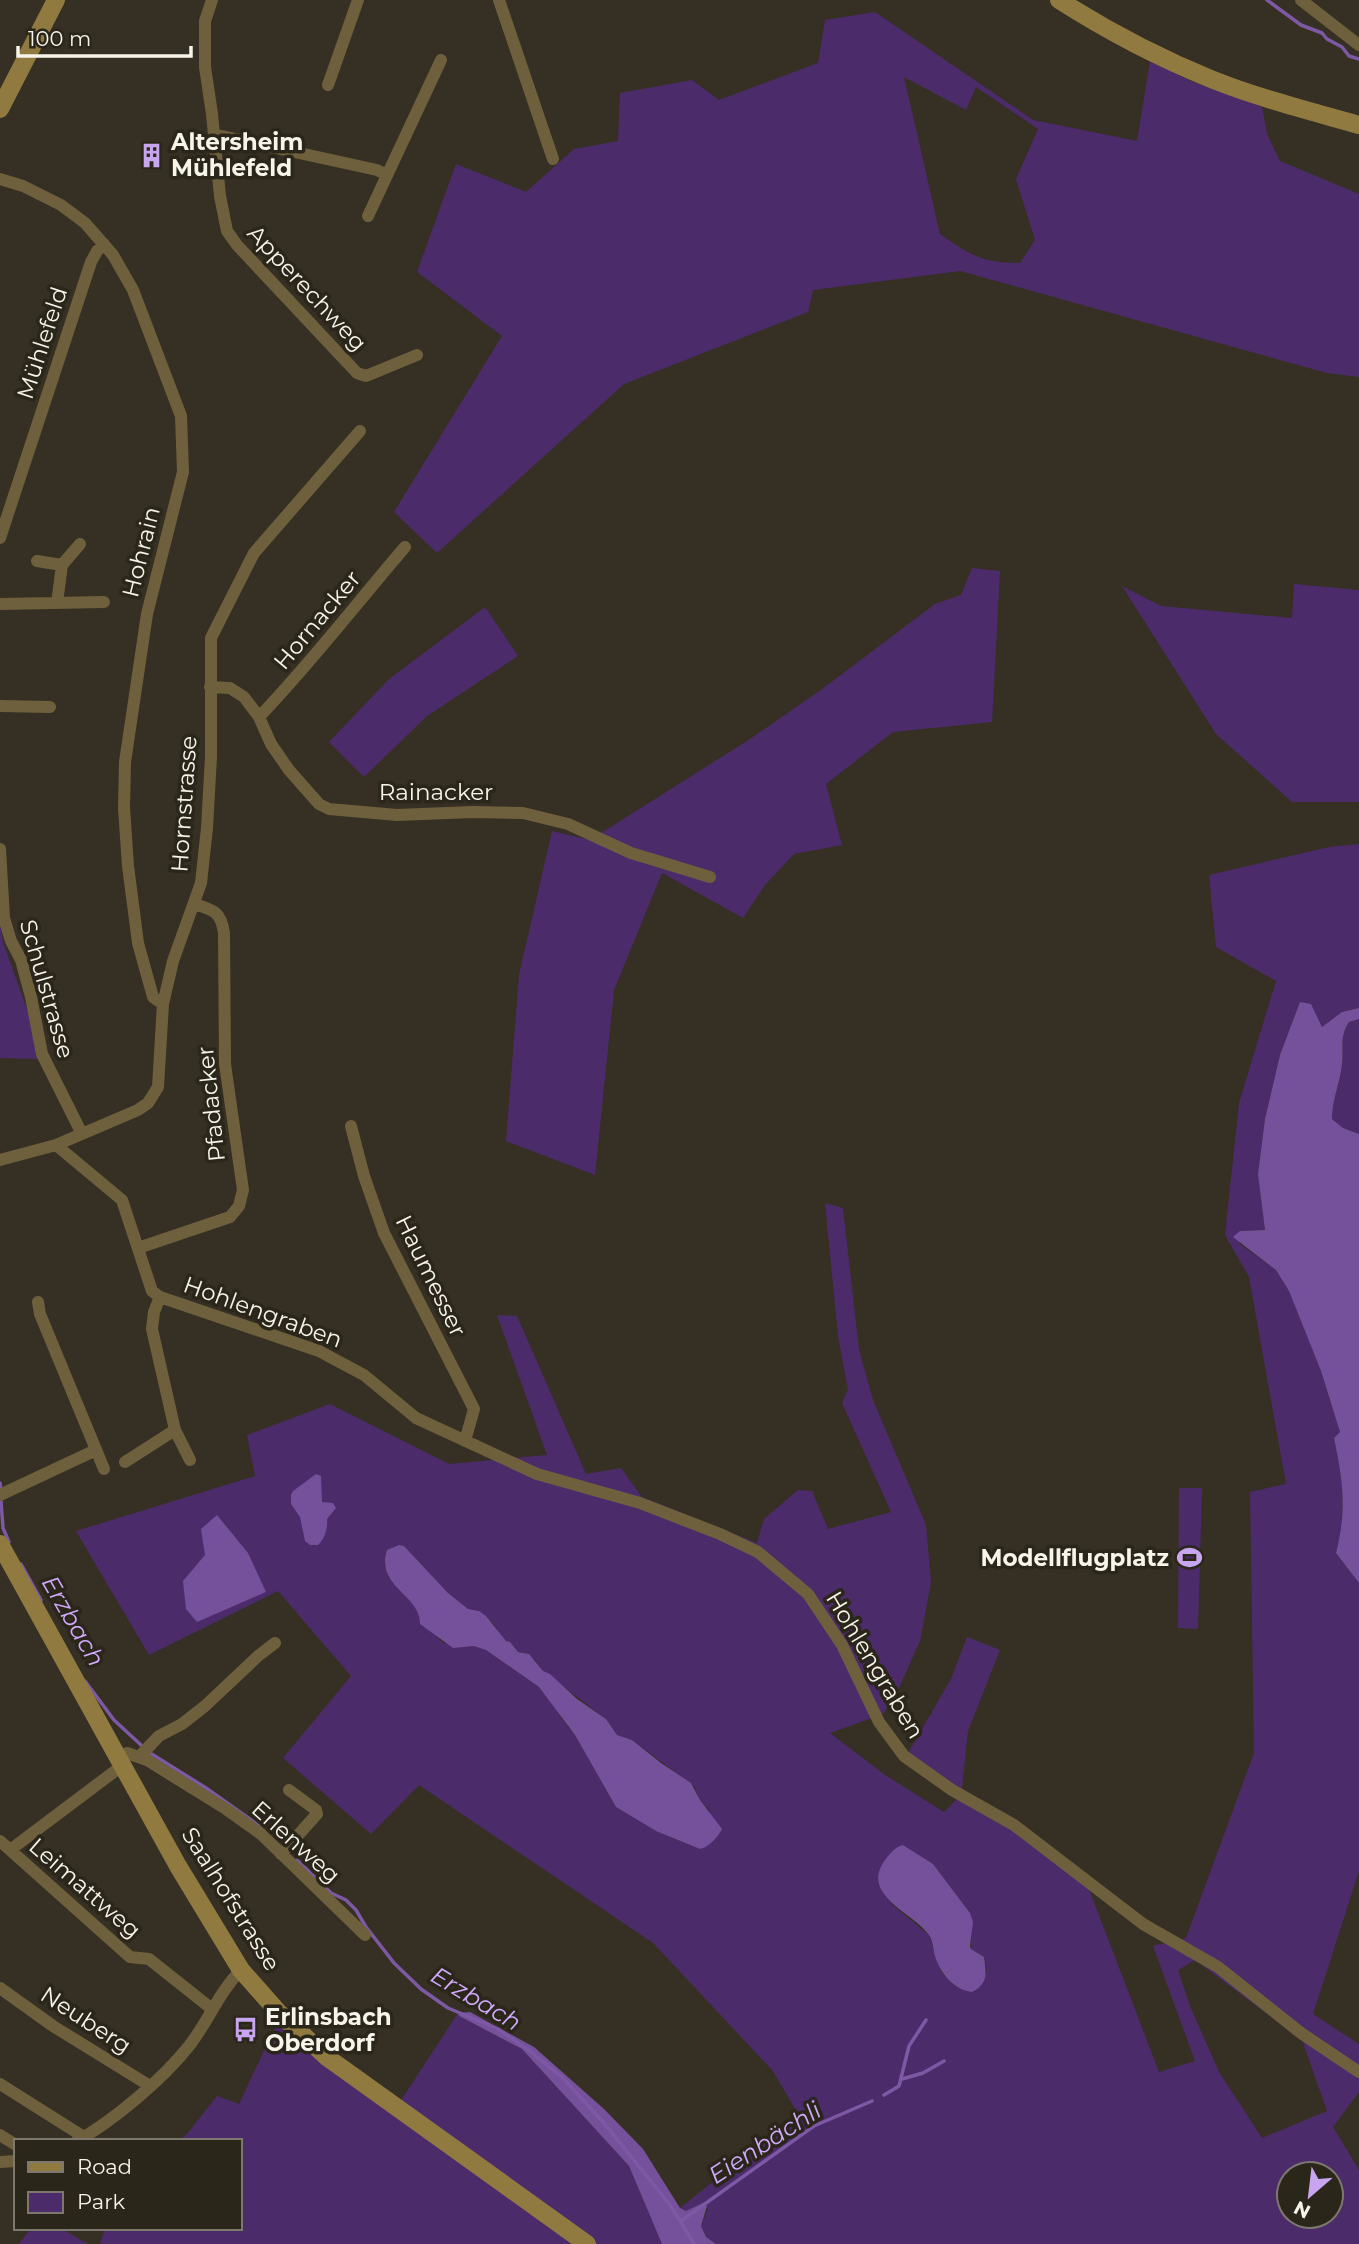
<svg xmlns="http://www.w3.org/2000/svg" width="1359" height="2244" font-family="Montserrat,sans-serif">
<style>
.green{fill:#4c2b6b;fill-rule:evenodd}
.forest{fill:#75519c}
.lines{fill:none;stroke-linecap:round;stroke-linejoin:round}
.stream{stroke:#7d58a4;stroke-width:3.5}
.street{stroke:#6f603d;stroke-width:12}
.secondary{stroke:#917a40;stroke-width:18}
.labels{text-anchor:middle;stroke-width:7;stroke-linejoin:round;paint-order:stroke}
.poi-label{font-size:23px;font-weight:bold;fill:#f7f4ec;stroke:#2b261a;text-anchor:start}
.street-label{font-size:23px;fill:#f7f4ec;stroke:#2b261a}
.water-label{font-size:24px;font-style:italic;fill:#d0aafd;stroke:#2b261a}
</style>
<rect width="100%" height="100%" fill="#353023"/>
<path class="green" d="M 875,12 L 1033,120 L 1137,141 L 1150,61 L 1191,81 L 1262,107 L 1267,134 L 1280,161 L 1359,194 L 1359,377 L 1327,373 L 960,271 L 813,290 L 808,312 L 624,384 L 437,553 L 394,512 L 502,336 L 417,272 L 456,164 L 526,192 L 574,149 L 618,141 L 620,93 L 692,80 L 719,100 L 818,63 L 825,20 ZM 904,77 L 966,110 L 976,87 L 1038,129 L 1016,179 L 1035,240 L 1020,263 C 982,263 970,255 940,234 Z
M 972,568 L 1000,571 L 992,722 L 893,732 L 826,784 L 842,845 L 794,854 L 765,885 L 743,918 L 662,873 L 614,990 L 595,1175 L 506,1141 L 519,975 L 552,831 L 590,840 L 747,741 L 818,692 L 935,604 L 961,595 Z
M 1294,584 L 1359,590 L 1359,802 L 1292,802 L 1216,734 L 1122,586 L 1161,606 L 1292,618 Z
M 485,607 L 518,656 L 427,716 L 364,777 L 329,742 L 389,679 Z
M 1359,844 L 1359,1008 L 1342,1012 L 1322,1027 L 1311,1004 L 1300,1002 L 1280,1055 L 1265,1119 L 1258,1174 L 1265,1230 L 1240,1231 L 1240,1244 L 1276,1270 L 1289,1291 L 1321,1371 L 1340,1432 L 1334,1438 C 1343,1482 1347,1509 1336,1553 L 1359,1583 L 1359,1871 L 1313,2014 L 1359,2044 L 1359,2092 L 1333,2127 L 1359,2170 L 1359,2244 L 716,2244 L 706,2237 L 701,2226 L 708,2209 L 703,2204 L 686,2211 L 680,2208 L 798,2114 L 773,2071 L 653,1943 L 419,1785 L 371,1834 L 283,1758 L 351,1676 L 278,1591 L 149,1655 L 76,1531 L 255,1476 L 247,1435 L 330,1404 L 449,1464 L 547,1455 L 497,1315 L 517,1316 L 586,1474 L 621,1468 L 642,1497 L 757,1543 L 764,1519 L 798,1490 L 812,1491 L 828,1529 L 891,1512 L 842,1403 L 848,1390 L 838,1336 L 825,1203 L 843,1208 L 859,1350 L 873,1400 L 926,1525 L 931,1582 L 920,1641 L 898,1690 L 883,1714 L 830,1733 L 885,1775 L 944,1812 L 957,1799 L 904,1760 L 951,1679 L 967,1637 L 1000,1650 L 968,1731 L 962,1788 L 1082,1871 L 1159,2072 L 1195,2061 L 1153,1946 L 1186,1938 L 1254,1753 L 1250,1492 L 1286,1484 L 1249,1277 L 1225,1235 L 1239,1103 L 1276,981 L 1216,947 L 1209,875 L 1329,847 ZM 404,1546 L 448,1593 L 468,1609 L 479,1611 L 492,1622 L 506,1642 L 510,1642 L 518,1652 C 530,1652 537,1662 543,1671 L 606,1719 L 617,1735 L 632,1740 L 694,1786 L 700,1800 L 710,1811 L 700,1849 L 656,1831 L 616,1807 L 575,1735 L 562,1719 L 557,1709 L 539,1687 L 486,1650 L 477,1646 L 443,1643 L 432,1631 L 422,1626 C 419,1620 422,1617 418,1611 C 405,1590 377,1579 387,1550 ZM 903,1845 L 933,1864 L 970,1913 L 972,1928 L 971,1949 L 984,1957 L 987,1971 L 969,1992 L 955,1986 L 941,1972 L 929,1935 L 894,1906 L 881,1890 ZM 1195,1960 L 1302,2040 L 1327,2111 L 1262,2138 L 1219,2072 L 1190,2006 L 1178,1970 ZM 1289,2174 L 1331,2174 L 1331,2216 L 1289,2216 Z
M 0,923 L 3,942 L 30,1018 L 38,1059 L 0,1058 Z
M 1359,1019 L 1359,1134 L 1343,1128 L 1332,1119 C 1332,1100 1340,1083 1342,1065 C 1344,1048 1339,1037 1349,1022 Z
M 1179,1488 L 1202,1488 L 1198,1629 L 1178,1628 Z
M 458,2013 L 459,2016 L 522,2049 L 629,2166 L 662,2244 L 100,2244 L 105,2228 L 240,2228 L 240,2141 L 178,2141 L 187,2134 L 217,2096 L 239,2104 L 277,2023 L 394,2111 Z
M 31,2228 L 60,2228 L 88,2244 L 19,2244 Z"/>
<path class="forest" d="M 1300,1002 L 1311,1004 L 1322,1027 L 1342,1012 L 1359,1008 L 1359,1019 L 1349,1022 C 1339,1037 1344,1048 1342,1064 C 1340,1083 1332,1100 1332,1119 L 1343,1128 L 1359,1134 L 1359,1583 L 1336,1553 C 1347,1509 1343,1482 1334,1438 L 1340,1432 L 1321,1371 L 1289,1291 L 1276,1270 L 1233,1237 L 1240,1231 L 1265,1230 L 1258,1174 L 1265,1119 L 1280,1055 Z
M 316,1474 L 321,1476 L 322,1502 L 333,1503 L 336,1508 L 327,1519 C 328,1527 325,1539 318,1545 L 310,1545 L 305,1541 L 300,1517 L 291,1504 L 291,1495 L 293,1491 Z
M 217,1515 L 248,1553 L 266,1592 L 197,1622 L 186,1609 L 183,1581 L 205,1555 L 201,1529 Z
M 399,1545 L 404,1546 L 448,1593 L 468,1609 L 479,1611 L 486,1616 L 506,1641 L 510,1642 L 518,1652 L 529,1654 L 543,1671 L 550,1674 L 577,1699 L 606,1719 L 617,1735 L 632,1740 L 661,1763 L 691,1783 L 700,1800 L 722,1829 C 718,1837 709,1847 700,1849 L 656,1831 L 616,1807 L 575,1735 L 539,1687 L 486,1650 L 474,1646 L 453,1648 L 420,1624 C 421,1595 375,1587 387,1550 Z
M 903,1845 L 933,1864 L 970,1913 L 973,1922 L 970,1946 L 971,1949 L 984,1957 C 986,1973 989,1983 972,1992 C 954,1990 940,1973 935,1956 C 933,1949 933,1941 929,1935 C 915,1914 862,1896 883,1863 C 888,1856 894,1847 903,1845 Z
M 470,2012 L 534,2047 L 604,2109 L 643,2149 L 680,2208 L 686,2211 L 703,2203 L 707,2206 L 701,2226 L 706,2237 L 716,2244 L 662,2244 L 629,2166 L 522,2049 L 459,2016 L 458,2013 Z"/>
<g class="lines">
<path class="stream" d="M 1267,0 L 1301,25 L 1322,33 L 1327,39 L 1342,47 L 1349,56 L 1359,59
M 0,1483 L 1,1490
M 1,1501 L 3,1528 L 9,1542
M 21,1564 L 41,1600
M 85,1681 L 114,1720 L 141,1745
M 150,1753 L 206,1788 L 261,1827
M 297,1860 L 331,1893 L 346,1900 L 356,1910 L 366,1927 L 394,1963 L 421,1989 L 448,2008 L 498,2029 L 531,2052 L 562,2077 L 603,2122 L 671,2206 L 694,2244
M 902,2079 L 923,2073 L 944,2061
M 884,2095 L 899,2086 L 909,2046 L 926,2020
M 681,2221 L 814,2126 L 872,2101"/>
<path class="street" d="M 212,0 L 205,21 L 205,67 L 212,114 L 220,196 L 227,231 L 237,245 L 357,373 L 366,376 L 417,355
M 499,0 L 553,159
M 1301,0 L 1359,45
M 328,85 L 358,0
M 214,136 L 222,136 L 377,170 L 387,175
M 0,179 L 23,186 L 61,205 L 85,223 L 113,255 L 133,290 L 181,416 L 183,472 L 147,614 L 125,762 L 124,808 L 128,866 L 138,943 L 153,997 L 163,1004
M 368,216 L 441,60
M 0,538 L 91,262 L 97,251 L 104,244
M 37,561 L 62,565
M 57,603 L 62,565 L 80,544
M 0,604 L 104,602
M 210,687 L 230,688 L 244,697 L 259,717 L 271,744 L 289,770 L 319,804 L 329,809 L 397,815 L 473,812 L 523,813 L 568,824 L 631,853 L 710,877
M 0,706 L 50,707
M 259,717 C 311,663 356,604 405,547
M 0,849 L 4,918 L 11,941 L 21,960 L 31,997 L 42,1054 L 82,1134
M 351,1126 L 364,1176 L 384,1233 L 474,1409 L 465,1441
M 56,1145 L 122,1200 L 152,1291 L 160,1297 L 319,1351 L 364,1375 L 416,1418 L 537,1474 L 640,1503 L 720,1534 L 758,1552 L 808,1594 L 842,1645 L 879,1722 L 904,1756 L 952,1790 L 1014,1825 L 1143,1924 L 1218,1967 L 1301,2033 L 1359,2072
M 0,1160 L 56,1145 L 138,1110 L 148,1103 L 158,1087 L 163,1004 L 173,961 L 201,883 L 207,828 L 211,757 L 211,638 L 254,553 L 360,431
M 138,1248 L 230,1217 L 239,1206 L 243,1190 L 225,1064 L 224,933 C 221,912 214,910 194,904
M 160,1297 L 154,1312 L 152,1329 L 175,1430 L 190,1460
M 38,1302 L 40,1314 L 104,1469
M 125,1462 L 175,1430
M 0,1495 L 96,1450
M 119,1757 L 127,1753 L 147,1760 L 226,1809 L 261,1834 L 365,1935
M 139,1757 L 159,1736 L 182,1724 L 205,1706 L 258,1656 L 275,1643
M 0,1841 L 130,1957 L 149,1959 L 212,2009
M 10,1850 L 123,1765
M 281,1854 L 317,1814 L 316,1810 L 289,1790
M 0,1988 L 53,2026 L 150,2086
M 0,2084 L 84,2137
M 0,2135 L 16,2145
M 77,2141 C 113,2121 163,2079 189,2046 C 208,2022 219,1992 241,1970
M 0,2162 L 16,2161"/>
<path class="secondary" d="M 1059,0 C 1106,30 1159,58 1211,79 C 1258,98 1310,111 1359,125
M 0,109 L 56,0
M 0,1544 L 178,1866 L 241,1970 L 279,2013 L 328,2058 L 587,2244"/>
</g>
<defs>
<symbol id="building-bare" viewBox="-9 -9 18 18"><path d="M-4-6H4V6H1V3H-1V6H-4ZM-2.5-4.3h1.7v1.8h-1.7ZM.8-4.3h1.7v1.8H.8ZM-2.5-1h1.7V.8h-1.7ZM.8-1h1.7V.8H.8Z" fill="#c7a6ef" stroke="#2b261a" stroke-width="2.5" paint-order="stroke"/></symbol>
<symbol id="stadium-bare" viewBox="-9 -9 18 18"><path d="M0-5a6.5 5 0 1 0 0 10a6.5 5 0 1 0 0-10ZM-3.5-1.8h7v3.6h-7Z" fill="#c7a6ef" stroke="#2b261a" stroke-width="2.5" paint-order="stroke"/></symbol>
<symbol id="bus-bare" viewBox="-9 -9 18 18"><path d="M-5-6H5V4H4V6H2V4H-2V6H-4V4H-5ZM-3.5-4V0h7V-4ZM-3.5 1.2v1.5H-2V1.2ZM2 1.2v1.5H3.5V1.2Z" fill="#c7a6ef" stroke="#2b261a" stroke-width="2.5" paint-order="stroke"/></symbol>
</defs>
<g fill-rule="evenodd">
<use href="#building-bare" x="134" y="138" width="35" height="35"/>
<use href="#stadium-bare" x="1172" y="1540" width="35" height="35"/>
<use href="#bus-bare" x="228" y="2012" width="35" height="35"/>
</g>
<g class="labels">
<g class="poi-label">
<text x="171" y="150">Altersheim<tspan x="171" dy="26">Mühlefeld</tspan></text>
<text x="1169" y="1566" text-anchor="end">Modellflugplatz</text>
<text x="265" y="2025">Erlinsbach<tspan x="265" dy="26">Oberdorf</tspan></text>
</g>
<g class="street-label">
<text transform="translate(307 288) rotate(47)" y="8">Apperechweg</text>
<text transform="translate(42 343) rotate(-72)" y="8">Mühlefeld</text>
<text transform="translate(141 552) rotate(-76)" y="8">Hohrain</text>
<text transform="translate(317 620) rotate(-50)" y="8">Hornacker</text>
<text x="436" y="800">Rainacker</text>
<text transform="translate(184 804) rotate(-86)" y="8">Hornstrasse</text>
<text transform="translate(47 989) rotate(74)" y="8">Schulstrasse</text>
<text transform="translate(211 1104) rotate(-96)" y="8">Pfadacker</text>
<text transform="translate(431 1276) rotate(64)" y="8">Haumesser</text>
<text transform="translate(263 1312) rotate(20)" y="8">Hohlengraben</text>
<text transform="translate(875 1665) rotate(59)" y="8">Hohlengraben</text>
<text transform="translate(296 1842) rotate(42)" y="8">Erlenweg</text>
<text transform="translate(85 1888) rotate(41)" y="8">Leimattweg</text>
<text transform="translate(231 1899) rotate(58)" y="8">Saalhofstrasse</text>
<text transform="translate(86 2020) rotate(33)" y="8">Neuberg</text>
</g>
<g class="water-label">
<text transform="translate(73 1621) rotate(60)" y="8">Erzbach</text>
<text transform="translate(476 1999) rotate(31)" y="8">Erzbach</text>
<text transform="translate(765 2143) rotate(-33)" y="8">Eienbächli</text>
</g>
</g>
<rect x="14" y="2139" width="228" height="91" fill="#2b261a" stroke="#7d786e" stroke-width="2"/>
<rect x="28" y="2162" width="35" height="10" fill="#917a40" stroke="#7d786e" stroke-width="2"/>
<text x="77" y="2174" font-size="21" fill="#f7f4ec">Road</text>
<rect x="28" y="2192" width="35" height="21" fill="#4c2b6b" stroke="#7d786e" stroke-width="2"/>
<text x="77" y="2209" font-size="21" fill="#f7f4ec">Park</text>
<g transform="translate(1310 2195) rotate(208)"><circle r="33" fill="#2b261a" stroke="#7d786e" stroke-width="2"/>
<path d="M0-5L12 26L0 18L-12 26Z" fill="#c7a6ef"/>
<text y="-10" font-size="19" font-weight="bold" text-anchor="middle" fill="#f7f4ec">N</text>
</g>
<path d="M18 46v10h173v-10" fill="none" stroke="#f7f4ec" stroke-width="3.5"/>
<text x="28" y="46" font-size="21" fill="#f7f4ec" stroke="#2b261a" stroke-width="5" paint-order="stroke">100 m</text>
</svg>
